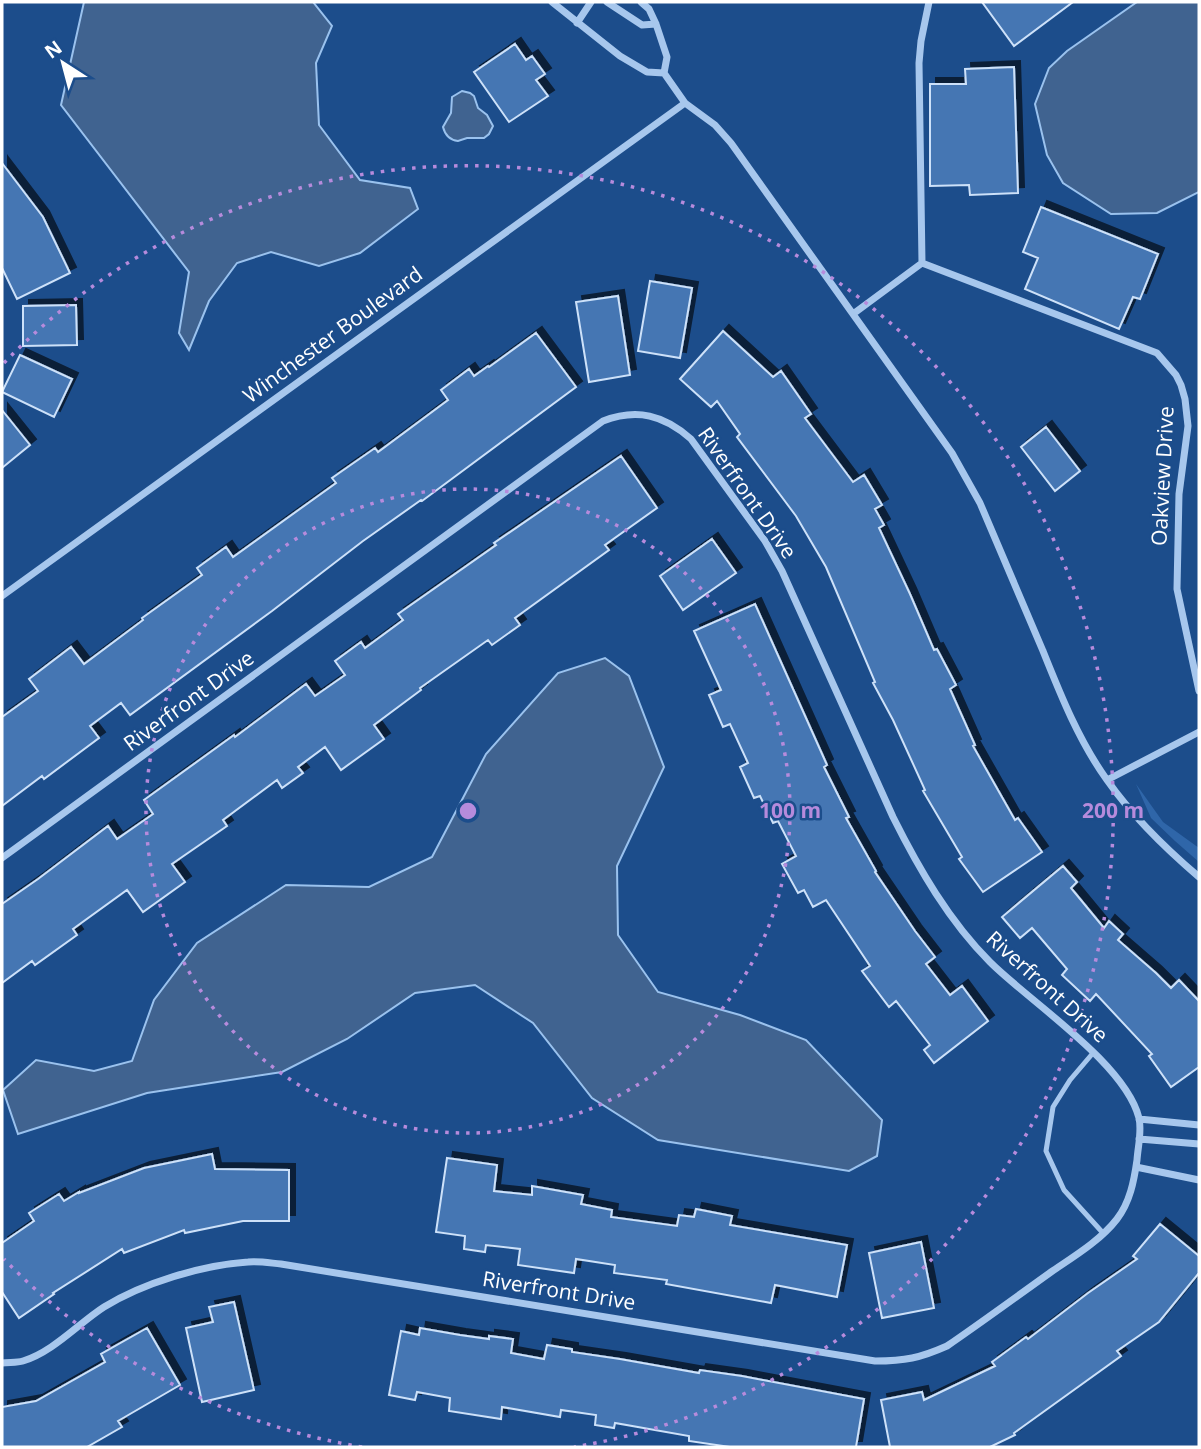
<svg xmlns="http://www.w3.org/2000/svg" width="1201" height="1449" font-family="'Open Sans',sans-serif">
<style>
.green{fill:#2f66a9}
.water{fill:#406390;stroke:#9ac2ee;stroke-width:2}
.building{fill:#4476b3;stroke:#cde1f9;stroke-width:2;filter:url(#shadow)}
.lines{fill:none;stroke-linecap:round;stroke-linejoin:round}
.service{stroke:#a7c7ed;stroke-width:5}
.minor{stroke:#a7c7ed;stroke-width:7}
.ring{fill:none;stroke:#b68bdc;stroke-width:3.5;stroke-dasharray:3.5 7}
.labels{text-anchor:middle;stroke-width:5;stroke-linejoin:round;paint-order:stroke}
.street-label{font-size:21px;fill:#fff;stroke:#1c4d8b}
.centre{fill:#b68bdc;stroke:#1c4d8b;stroke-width:3.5}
.ring-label{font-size:21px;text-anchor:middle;font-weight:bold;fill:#b68bdc;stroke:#1c4d8b;stroke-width:5;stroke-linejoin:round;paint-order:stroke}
</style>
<defs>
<filter id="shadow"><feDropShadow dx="6" dy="-6" stdDeviation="0" flood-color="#0009"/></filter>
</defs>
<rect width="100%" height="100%" fill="#1c4d8b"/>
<path class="green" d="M 1136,784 L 1163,822 L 1199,848 L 1199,862 L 1175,841 L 1151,818 Z"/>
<path class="water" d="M 84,2 L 313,2 L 332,26 L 316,63 L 319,125 L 360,180 L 410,188 L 418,209 L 360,253 L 319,266 L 271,252 L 237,263 L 209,301 L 189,350 L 179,333 L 189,272 L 61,105 Z
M 1137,2 L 1199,2 L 1199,192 L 1157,213 L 1111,214 L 1063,183 L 1047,155 L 1035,104 L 1049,68 L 1067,51 Z
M 462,91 L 470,93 L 474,96 L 478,108 L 487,115 L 493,126 L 489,134 L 484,138 L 467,138 L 458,141 C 450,140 445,135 443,127 L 451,113 L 452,97 Z
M 605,658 L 629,676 L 664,767 L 617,866 L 618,935 L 658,992 L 740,1015 L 806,1040 L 882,1120 L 877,1156 L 849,1171 L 658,1140 L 592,1098 L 533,1023 L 475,985 L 415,993 L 347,1039 L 282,1072 L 147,1093 L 18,1134 L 3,1090 L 36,1060 L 94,1071 L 132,1061 L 154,1000 L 197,943 L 286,885 L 369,887 L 432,857 L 486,754 L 558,673 Z"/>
<path class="building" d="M 982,2 L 1073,2 L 1014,46 Z
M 515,44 L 526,60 L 532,56 L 545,74 L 536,80 L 548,96 L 509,122 L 474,72 Z
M 1014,67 L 1018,193 L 970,195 L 969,185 L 930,186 L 930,84 L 966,84 L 965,69 Z
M 2,163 L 43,217 L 70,273 L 17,299 L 2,268 Z
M 1041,207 L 1158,254 L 1140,299 L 1133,297 L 1119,329 L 1025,289 L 1038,258 L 1023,252 Z
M 650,281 L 692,288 L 680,358 L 638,351 Z
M 618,296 L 630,375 L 589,382 L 576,302 Z
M 76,305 L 77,345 L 23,346 L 23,306 Z
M 723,331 L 773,377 L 781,371 L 811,414 L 805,418 L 853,482 L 864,475 L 882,505 L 875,509 L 884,525 L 879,528 L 910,594 L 934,650 L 937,649 L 956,685 L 950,689 L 975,745 L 973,746 L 1015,820 L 1018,818 L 1042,852 L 983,892 L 959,859 L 962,857 L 923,791 L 925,790 L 893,720 L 873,683 L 875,682 L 826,567 L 796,516 L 737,437 L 740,434 L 717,401 L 711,407 L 680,379 Z
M 536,333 L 576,387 L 422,501 L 421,500 L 363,541 L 272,611 L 130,715 L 121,703 L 90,726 L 99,738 L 44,779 L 42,776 L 2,806 L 2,717 L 38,691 L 29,679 L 71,647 L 84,664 L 143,620 L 142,618 L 202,575 L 197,568 L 226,547 L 233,557 L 336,483 L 332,478 L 375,448 L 378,452 L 448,400 L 441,390 L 469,369 L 474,376 L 488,366 L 489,367 Z
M 20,355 L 72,379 L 54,417 L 2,392 Z
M 2,410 L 30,445 L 2,468 Z
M 1046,427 L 1080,471 L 1055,491 L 1021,447 Z
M 621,456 L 657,508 L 605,545 L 609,550 L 515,618 L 520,625 L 492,645 L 488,640 L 420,688 L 421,690 L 374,725 L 384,739 L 341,770 L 325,747 L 298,767 L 303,773 L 282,788 L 277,780 L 223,820 L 227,826 L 172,864 L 185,882 L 143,912 L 127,890 L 73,929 L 77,935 L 35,965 L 32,961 L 2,983 L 2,904 L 38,879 L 108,826 L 117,839 L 153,814 L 144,800 L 234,735 L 235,737 L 306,684 L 315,696 L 345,675 L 335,661 L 361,642 L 365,648 L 403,620 L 398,614 L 496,545 L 494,543 Z
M 712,539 L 736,573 L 683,610 L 660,576 Z
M 755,604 L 827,765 L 824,767 L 849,817 L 846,818 L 876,871 L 875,872 L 915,931 L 935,957 L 926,964 L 950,995 L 962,986 L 988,1021 L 934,1063 L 924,1050 L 930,1045 L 896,1001 L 889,1007 L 862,971 L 870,966 L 826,900 L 813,907 L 804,890 L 798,893 L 782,864 L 796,856 L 778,821 L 773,823 L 760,796 L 754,798 L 740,767 L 748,763 L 730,724 L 723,727 L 709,695 L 721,690 L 694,631 Z
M 1063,866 L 1077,882 L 1071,888 L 1104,928 L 1109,921 L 1123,934 L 1118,940 L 1156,973 L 1171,988 L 1179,980 L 1199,1001 L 1199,1067 L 1171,1087 L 1149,1056 L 1152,1054 L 1096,994 L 1090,1001 L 1062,975 L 1067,969 L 1032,928 L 1020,938 L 1002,917 Z
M 212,1154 L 215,1169 L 289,1170 L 289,1221 L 243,1221 L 185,1233 L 184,1230 L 124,1253 L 122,1249 L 53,1293 L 54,1294 L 19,1318 L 2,1292 L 2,1243 L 34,1221 L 29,1213 L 59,1194 L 64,1201 L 79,1192 L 79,1193 L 144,1168 Z
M 447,1158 L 497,1165 L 494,1191 L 532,1195 L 532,1186 L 583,1195 L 581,1204 L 612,1210 L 611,1217 L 677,1226 L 679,1215 L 694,1217 L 696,1209 L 732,1216 L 730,1225 L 847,1245 L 837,1297 L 775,1285 L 771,1303 L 666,1284 L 667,1280 L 614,1273 L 615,1265 L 576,1259 L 574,1273 L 518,1265 L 520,1249 L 486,1245 L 485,1252 L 464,1249 L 465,1236 L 436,1232 Z
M 1160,1224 L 1199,1256 L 1199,1273 L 1159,1322 L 1117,1351 L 1121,1356 L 1014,1433 L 1015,1435 L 990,1447 L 890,1447 L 881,1400 L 922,1392 L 924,1400 L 995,1366 L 992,1362 L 1026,1337 L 1028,1339 L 1088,1293 L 1137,1259 L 1133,1256 Z
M 921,1242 L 934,1308 L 882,1318 L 869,1253 Z
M 234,1302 L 254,1390 L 202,1402 L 186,1328 L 213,1322 L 209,1307 Z
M 147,1328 L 180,1385 L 118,1421 L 122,1427 L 87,1447 L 2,1447 L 2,1407 L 36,1401 L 105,1362 L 101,1354 Z
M 420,1328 L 460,1335 L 489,1339 L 489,1336 L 513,1339 L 511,1353 L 544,1359 L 547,1345 L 572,1349 L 572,1352 L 620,1359 L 699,1373 L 700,1370 L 742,1376 L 864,1399 L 856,1447 L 730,1447 L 689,1441 L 689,1436 L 615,1423 L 614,1428 L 595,1425 L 596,1415 L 561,1410 L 560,1417 L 502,1407 L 501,1419 L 449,1411 L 450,1398 L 417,1392 L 415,1400 L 389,1395 L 401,1331 L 419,1335 Z"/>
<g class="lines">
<path class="service" d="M 1093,1053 L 1070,1080 L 1053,1107 L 1046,1151 L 1064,1190 L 1103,1233"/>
<path class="minor" d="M 552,2 L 620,56 L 647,72 L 664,73
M 607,2 L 642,25 L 656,24
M 641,2 L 649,9 L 656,24 L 667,57 L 664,73 L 685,103 L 715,125 L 731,143 L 952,453 L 980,503 C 1001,553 1022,602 1043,651 C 1061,696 1079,741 1107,780 C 1133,817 1165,848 1199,877
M 577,23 L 591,2
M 922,263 L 1157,353 L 1176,375 L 1181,385 L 1185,399 L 1188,426 L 1179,494 L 1177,589 L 1199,691
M 922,263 L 919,63 L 921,41 L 929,2
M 853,314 L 922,263
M 2,596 L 685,103
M 1107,780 L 1199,732
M 2,858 L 603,421 C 637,408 664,415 691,439 L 765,541 L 782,571 L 893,817 C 919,869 949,921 990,962 C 1030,1002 1125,1063 1139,1118 C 1142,1131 1138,1146 1137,1160 C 1134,1181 1130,1202 1117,1219 C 1100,1241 1073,1257 1051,1272 C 1016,1297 982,1322 947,1346 C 920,1358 905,1361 875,1361 L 281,1264 C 270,1263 259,1261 248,1262 C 202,1265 143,1283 104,1307 C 79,1323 53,1352 23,1361 C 17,1363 9,1362 2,1363
M 1139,1119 L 1199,1125
M 1139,1139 L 1199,1144
M 1136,1167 L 1199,1180"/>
</g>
<g class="ring">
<circle cx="468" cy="811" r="322"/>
<path d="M362 1447A645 645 0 0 1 4 1259M4 363A645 645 0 1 1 574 1447"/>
</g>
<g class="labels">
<g class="street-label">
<text transform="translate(333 335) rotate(-36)" y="7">Winchester Boulevard</text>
<text transform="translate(1163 476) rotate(-87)" y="7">Oakview Drive</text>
<text transform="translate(747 493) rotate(55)" y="7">Riverfront Drive</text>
<text transform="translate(189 701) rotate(-36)" y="7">Riverfront Drive</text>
<text transform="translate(1047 987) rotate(42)" y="7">Riverfront Drive</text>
<text transform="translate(559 1291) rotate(9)" y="7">Riverfront Drive</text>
</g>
</g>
<circle cx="468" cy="811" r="10" class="centre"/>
<g class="ring-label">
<text x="790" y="818">100 m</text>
<text x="1113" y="818">200 m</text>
</g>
<rect width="1201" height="1449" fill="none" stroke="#ffffff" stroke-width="7"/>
<g transform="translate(63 63) rotate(324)" stroke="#1c4d8b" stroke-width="5" paint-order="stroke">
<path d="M0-5L12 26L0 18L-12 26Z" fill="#ffffff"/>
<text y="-10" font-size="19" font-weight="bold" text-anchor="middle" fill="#ffffff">N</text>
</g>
</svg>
